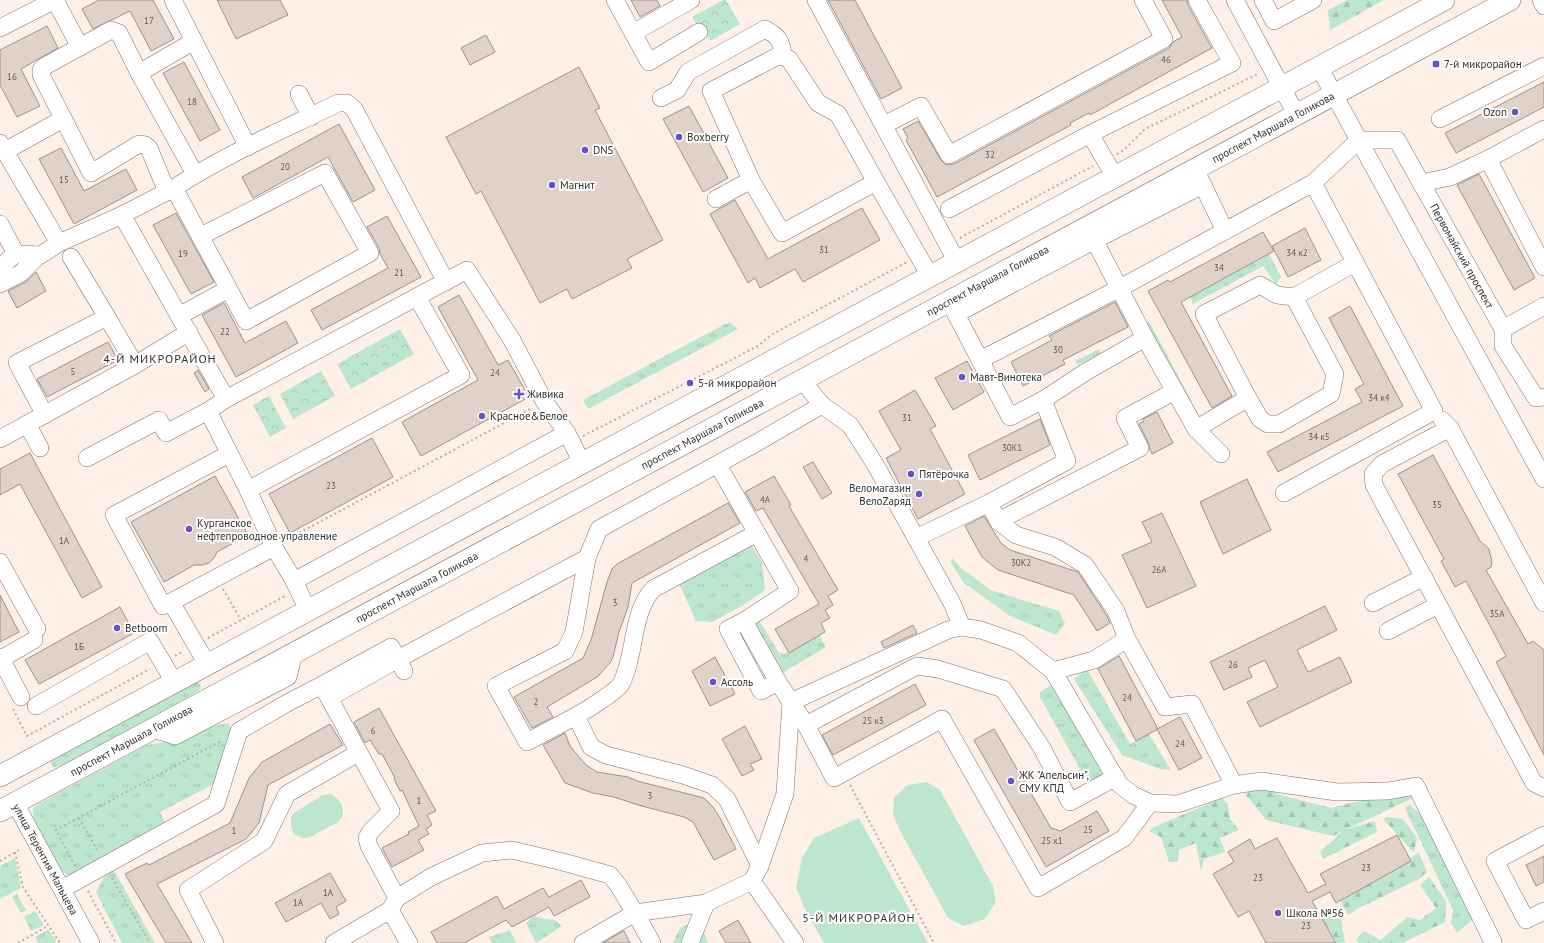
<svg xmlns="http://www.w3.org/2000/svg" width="1544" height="943" font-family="'PT Sans',sans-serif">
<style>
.grass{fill:url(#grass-tufts)}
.forest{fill:url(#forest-firs)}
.park{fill:url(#park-crowns)}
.garden{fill:#bde7cd}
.building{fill:#e0d2c8;stroke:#9e9188}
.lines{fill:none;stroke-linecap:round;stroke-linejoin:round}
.minor-casing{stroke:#7f726a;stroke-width:18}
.major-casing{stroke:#7f726a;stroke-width:22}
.path{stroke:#baaea7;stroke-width:2;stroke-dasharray:2 3;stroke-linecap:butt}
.minor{stroke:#fff;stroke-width:17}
.major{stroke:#fff;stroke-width:21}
.poi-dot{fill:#6653cc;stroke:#fff;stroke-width:1.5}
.labels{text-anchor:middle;stroke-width:4;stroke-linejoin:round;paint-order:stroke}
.number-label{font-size:9px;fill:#605854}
.poi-label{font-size:11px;fill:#36302d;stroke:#fff;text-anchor:start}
.street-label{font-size:11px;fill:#36302d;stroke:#fff}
.neighbourhood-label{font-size:12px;letter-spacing:1px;fill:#36302d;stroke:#fff}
</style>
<defs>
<pattern id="grass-tufts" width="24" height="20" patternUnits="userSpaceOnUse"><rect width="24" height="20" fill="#bde7cd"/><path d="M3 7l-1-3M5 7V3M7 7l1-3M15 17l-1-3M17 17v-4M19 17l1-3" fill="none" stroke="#a3c6b0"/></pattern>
<pattern id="forest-firs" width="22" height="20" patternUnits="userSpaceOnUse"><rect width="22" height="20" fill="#bde7cd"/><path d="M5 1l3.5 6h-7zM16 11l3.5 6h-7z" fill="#a3c6b0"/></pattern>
<pattern id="park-crowns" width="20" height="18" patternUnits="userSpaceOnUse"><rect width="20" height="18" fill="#bde7cd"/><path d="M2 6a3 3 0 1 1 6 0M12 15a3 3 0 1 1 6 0" fill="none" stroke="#a3c6b0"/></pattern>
</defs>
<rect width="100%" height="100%" fill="#fff0e7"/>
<path class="grass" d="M 1268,255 L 1270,255 L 1281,277 L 1276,284 L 1263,266 L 1193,304 L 1190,297 Z
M 1149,321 L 1192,402 L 1183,403 L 1144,324 Z
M 730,323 L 738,329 L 588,409 L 583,400 L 725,324 Z
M 1099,349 L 1101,353 L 1078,365 L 1075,361 Z
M 747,539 L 762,562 L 765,590 L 742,606 L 712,622 L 696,621 L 675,575 Z
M 952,558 L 964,571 L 970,574 L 990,590 L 1059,611 L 1065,623 L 1056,635 L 1010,616 L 964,583 L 951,563 Z
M 759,620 L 779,653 L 784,654 L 819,635 L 826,647 L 777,676 L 748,627 Z
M 1087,669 L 1130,744 L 1149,734 L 1171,770 L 1160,769 L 1122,755 L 1074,679 Z
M 196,681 L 200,684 L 201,687 L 199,691 L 62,766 L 53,767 L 51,763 L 53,758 Z
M 1054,683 L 1106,781 L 1091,789 L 1040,697 L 1040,692 Z
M 210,722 L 218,725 L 228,723 L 235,735 L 214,784 L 160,812 L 165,823 L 80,871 L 69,875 L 61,871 L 33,818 L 33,808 L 40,803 L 147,745 L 177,740 Z
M 1410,805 L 1422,816 L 1473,919 L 1457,933 L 1451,923 L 1453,910 L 1405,808 Z
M 15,858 L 21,888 L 0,899 L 0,866 Z
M 112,867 L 155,943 L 122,943 L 96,892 L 108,870 Z
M 17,894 L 26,910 L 21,913 L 12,897 Z
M 35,911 L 44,925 L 31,931 L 24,917 Z
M 533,916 L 545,919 L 555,920 L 562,926 L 536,943 L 526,923 Z
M 48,930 L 56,940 L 55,943 L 38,943 L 35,937 Z
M 510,930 L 516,943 L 492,943 L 489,937 Z"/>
<path class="forest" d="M 1347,0 L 1384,0 L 1330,30 L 1328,10 Z
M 1257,781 L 1277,794 L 1331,808 L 1382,795 L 1404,785 L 1413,798 L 1347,829 L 1375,821 L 1377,832 L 1323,859 L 1320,852 L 1342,832 L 1333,836 L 1266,820 L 1246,795 Z
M 1222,798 L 1228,804 L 1230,819 L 1239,830 L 1220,838 L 1225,852 L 1204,859 L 1201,871 L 1196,843 L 1179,850 L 1178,862 L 1169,862 L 1161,837 L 1149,831 L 1154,827 Z
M 1388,817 L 1403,819 L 1417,838 L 1414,853 L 1383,819 Z
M 1419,853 L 1427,872 L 1419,879 L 1357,909 L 1348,915 L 1340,900 L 1411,861 L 1410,858 Z
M 1429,877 L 1446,901 L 1445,922 L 1403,943 L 1359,943 L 1356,940 L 1364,931 L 1381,940 L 1407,917 L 1420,920 L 1436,908 L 1420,885 Z
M 1340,913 L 1345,943 L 1337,943 L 1321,916 Z
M 700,920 L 708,943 L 673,943 L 680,928 Z"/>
<path class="park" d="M 723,0 L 726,0 L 740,24 L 710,41 L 700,24 L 697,25 L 692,17 Z
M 400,329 L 414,354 L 351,389 L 337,364 Z
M 321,371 L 335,396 L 293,419 L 280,394 Z
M 269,396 L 286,428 L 270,437 L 253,405 Z"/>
<path class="garden" d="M 927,782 L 940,790 L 993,886 L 996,902 L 985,919 L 964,926 L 948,918 L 899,829 L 893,814 L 894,798 L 907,785 Z
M 330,794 C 341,798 349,813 337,823 C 333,825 327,828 323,830 C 318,832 311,838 306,838 C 291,838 289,825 292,814 L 323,795 Z
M 859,818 L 928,943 L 824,943 L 805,909 L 796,888 L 802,858 L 814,838 Z"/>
<path class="building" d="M 99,0 L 153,0 L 174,39 L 151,51 L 130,11 L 93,29 L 82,9 Z
M 217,0 L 280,0 L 288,15 L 236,39 Z
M 631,0 L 657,0 L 660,6 L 640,17 Z
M 828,0 L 855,0 L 902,88 L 881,99 Z
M 1162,0 L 1187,0 L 1188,5 L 1212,48 L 1090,115 L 1089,113 L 1070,123 L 1071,125 L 937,197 L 906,140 L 908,138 L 903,129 L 918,121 L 941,160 L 946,165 L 954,164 L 1169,48 L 1173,42 L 1182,37 Z
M 47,26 L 58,48 L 21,69 L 40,106 L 17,117 L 0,85 L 0,50 Z
M 486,35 L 495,52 L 470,65 L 461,48 Z
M 184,62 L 220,130 L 200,141 L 163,73 Z
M 579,67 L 600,108 L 595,110 L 663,240 L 627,259 L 632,268 L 572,299 L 567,289 L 540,303 L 481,191 L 476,194 L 446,137 Z
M 1544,82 L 1544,107 L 1456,153 L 1445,133 Z
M 689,106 L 728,178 L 703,192 L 663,119 Z
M 339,124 L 375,190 L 353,202 L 328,157 L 253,198 L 242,177 Z
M 61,148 L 84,191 L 126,169 L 137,190 L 74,224 L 39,159 Z
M 1479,174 L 1535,278 L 1514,290 L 1457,185 Z
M 735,200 L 768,259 L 862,208 L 880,240 L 803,282 L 795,269 L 760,288 L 755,278 L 748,283 L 710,214 Z
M 176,213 L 214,282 L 191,294 L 153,225 Z
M 387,216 L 421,277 L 322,330 L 311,310 L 388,268 L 380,254 L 379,248 L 367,227 Z
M 1305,228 L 1321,260 L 1288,277 L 1272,246 Z
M 1263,232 L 1274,251 L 1181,302 L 1232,396 L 1212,408 L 1148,291 L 1168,280 L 1170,282 Z
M 36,272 L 46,291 L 17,308 L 8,291 L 26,282 Z
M 459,295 L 498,365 L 508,360 L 529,397 L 421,456 L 402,422 L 478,380 L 438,307 Z
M 1115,302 L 1128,327 L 1063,360 L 1065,364 L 1023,386 L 1011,362 L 1052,340 L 1049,336 Z
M 224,303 L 245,343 L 286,321 L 298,343 L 236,377 L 202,315 Z
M 1350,306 L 1403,406 L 1278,472 L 1267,452 L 1362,402 L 1355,389 L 1364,384 L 1329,318 Z
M 108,342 L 118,360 L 47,397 L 37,379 Z
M 967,361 L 984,392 L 953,410 L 935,378 Z
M 198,370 L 209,389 L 205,392 L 194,373 Z
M 915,390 L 936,426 L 930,429 L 965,494 L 918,519 L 886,458 L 901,450 L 879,411 Z
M 1157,412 L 1173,443 L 1152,454 L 1150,450 L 1149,444 L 1139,424 L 1144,421 L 1143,419 Z
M 1040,419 L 1050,445 L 980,480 L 968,455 Z
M 372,438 L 393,477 L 290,533 L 269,494 Z
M 30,453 L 102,587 L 82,598 L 20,484 L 0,495 L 0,469 Z
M 1433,455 L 1480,541 L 1489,549 L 1492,562 L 1491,567 L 1486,570 L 1528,644 L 1533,641 L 1544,650 L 1544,755 L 1496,662 L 1506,656 L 1466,581 L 1455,587 L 1441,561 L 1444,559 L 1398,474 Z
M 813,462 L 832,493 L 822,499 L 803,467 Z
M 215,476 L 248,535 L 217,552 L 214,558 L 209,563 L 202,565 L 194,565 L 164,582 L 131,522 Z
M 774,476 L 791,505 L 789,506 L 838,590 L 828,596 L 833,605 L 825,610 L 830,618 L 821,623 L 825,632 L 789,653 L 775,629 L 819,604 L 763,508 L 756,511 L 745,492 Z
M 1247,479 L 1271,530 L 1223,554 L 1200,502 Z
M 728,503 L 740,523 L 632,583 L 628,607 L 619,632 L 613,657 L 610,663 L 597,677 L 547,707 L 553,717 L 532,728 L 514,697 L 583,658 L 591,640 L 607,582 L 612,569 L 617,564 Z
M 1162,513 L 1196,586 L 1147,608 L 1122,555 L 1152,542 L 1142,522 Z
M 984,516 L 1001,543 L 1010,550 L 1078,572 L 1107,616 L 1110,623 L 1097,631 L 1074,595 L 998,570 L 982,557 L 965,526 Z
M 0,595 L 19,632 L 0,642 Z
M 1325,606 L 1337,630 L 1297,650 L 1308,672 L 1340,657 L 1352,682 L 1260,727 L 1247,702 L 1278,687 L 1265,660 L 1248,668 L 1252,677 L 1224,690 L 1210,662 Z
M 120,607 L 134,633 L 39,684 L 25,660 Z
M 913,625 L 917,633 L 884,648 L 881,642 Z
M 1119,656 L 1158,729 L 1136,741 L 1098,669 Z
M 715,657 L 735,694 L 710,706 L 692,671 Z
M 915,684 L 926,705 L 833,755 L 822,735 Z
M 379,708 L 436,811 L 427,815 L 432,825 L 426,829 L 429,834 L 418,840 L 424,850 L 392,867 L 382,848 L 409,834 L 408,832 L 419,826 L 402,790 L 400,791 L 394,779 L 395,778 L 382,754 L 379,754 L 370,740 L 365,743 L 354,722 Z
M 1180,717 L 1202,758 L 1179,770 L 1157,729 Z
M 330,724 L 343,745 L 268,785 L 259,823 L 246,839 L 157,884 L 192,943 L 166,943 L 125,874 L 147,863 L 149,865 L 230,823 L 249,778 L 262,762 Z
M 745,726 L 762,759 L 750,764 L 754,770 L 742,776 L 722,739 Z
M 994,729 L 1051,828 L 1061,831 L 1097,811 L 1109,831 L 1046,867 L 974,740 Z
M 565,733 L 570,746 L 579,757 L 586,765 L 597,772 L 628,777 L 637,781 L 704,798 L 713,807 L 720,818 L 736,849 L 714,860 L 693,822 L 684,817 L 638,805 L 614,797 L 593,793 L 565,783 L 543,745 Z
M 1397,835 L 1411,861 L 1336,903 L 1330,892 L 1312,901 L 1336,943 L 1266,943 L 1249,911 L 1238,917 L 1213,874 L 1234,862 L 1228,852 L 1250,839 L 1255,849 L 1277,838 L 1308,893 L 1326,884 L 1320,874 Z
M 1544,856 L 1544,882 L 1536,886 L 1526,865 Z
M 330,873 L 346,901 L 336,907 L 339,914 L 330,919 L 321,903 L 286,922 L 275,903 Z
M 581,880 L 590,897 L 554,916 L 549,907 L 512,927 L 506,920 L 464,943 L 437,943 L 431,932 L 497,896 L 504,909 L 543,888 L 549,897 Z
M 738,920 L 751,943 L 726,943 L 719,931 Z
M 624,931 L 630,943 L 603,943 L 623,931 Z"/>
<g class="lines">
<defs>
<g id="minor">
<path d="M 55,0 L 80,47"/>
<path d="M 173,0 L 248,147"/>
<path d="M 615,0 L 633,33 L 691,0"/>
<path d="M 816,0 L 957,262"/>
<path d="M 1235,0 L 1296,114"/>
<path d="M 1263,0 L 1274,21 L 1313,0"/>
<path d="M 1541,0 L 1544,6"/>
<path d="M 0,28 L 55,0"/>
<path d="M 633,33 L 649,62 L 699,32"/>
<path d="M 1319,67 L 1544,479"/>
<path d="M 139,73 L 194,41"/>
<path d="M 299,94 L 311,117"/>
<path d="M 661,98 L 677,90 L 688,72 L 765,29 C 778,36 782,41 783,56"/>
<path d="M 1440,119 L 1544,66"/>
<path d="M 884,125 L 921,106 L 949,155 L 1164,39 L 1143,0"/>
<path d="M 1544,129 L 1488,159 L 1544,267"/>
<path d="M 0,143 L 59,243 L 122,215 L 174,188 L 246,321 L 370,253 L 325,173 L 201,236"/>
<path d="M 5,151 L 63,119"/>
<path d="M 1198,175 L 1225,231"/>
<path d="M 1115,177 L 1090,134 L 1232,63 L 1197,0"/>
<path d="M 876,182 L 838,114 L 818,103 L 789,59 L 783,56 L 776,57 L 711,91 L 751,180 L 782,233 L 876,182 L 930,276"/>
<path d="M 1421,183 L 1450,177 L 1488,159"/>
<path d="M 174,188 C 226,154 283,130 338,103 L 347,103 L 354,109 L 446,282"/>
<path d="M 167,192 L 149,148 L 145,145 L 139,144 L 91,173 L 41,75 L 41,70 L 45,66 L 111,30 L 119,33 L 139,73 L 195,174"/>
<path d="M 716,199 L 751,180"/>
<path d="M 949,209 L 1090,134"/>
<path d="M 122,215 L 226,399 L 208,411 L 248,490 L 274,547 L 294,581 L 308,610"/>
<path d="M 0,224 L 16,254"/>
<path d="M 1087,226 L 1145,338 L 1196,429 L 1248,398 L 1204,314 L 1260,285 L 1277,295 L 1294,297 L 1355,263"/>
<path d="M 71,257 L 107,317"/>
<path d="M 0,267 L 16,254 L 40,255"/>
<path d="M 0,284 L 21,273 L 36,258 L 59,243"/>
<path d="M 949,301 L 1010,417 L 1043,400 L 1084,373 L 1145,338"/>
<path d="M 956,314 L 1095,240 L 1203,185"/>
<path d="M 179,316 L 228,289"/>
<path d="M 1503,329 L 1544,306"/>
<path d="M 980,360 L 1120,288 L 1313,183"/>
<path d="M 802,380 L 822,405 L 850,425 L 875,464 L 952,603 L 962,627"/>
<path d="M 1248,398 L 1260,419 L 1268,424 L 1279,424 L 1331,394 L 1335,374 L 1294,297"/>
<path d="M 226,399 L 467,270 L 512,340 L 544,401 L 567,433 L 582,463"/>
<path d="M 45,415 L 17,363 L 107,317 L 135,365"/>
<path d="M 1442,420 L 1450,428 L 1544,603"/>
<path d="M 27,424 L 40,448"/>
<path d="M 1450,428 L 1382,464 L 1373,474 L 1374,485 L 1534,783 L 1544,788"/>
<path d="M 1196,429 L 1221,454"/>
<path d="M 0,439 L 135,365 L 189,332"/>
<path d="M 87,458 L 159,420 L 166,433 L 208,411"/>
<path d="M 718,465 L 790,591 L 744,621 L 778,682 L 761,691 L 728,629 L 744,621"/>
<path d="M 248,490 L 461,375 L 417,297"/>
<path id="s1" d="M 1284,493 L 1434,411 L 1313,183 L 1359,140 L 1397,140 L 1503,329 L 1503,346 L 1536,398 L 1544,397"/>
<path d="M 998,521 L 1140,448 L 1125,418 L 1175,391"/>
<path d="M 757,533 L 653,589 C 631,613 636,655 621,684 C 617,691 585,711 576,716 L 591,747 L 606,755 L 683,775 L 712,785 L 727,799 L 760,866"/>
<path d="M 916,538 L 989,503"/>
<path d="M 0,562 L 37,629"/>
<path d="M 294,581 L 567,433"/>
<path d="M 171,602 L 163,606 L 114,515 L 229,454"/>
<path d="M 1373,603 L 1424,577"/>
<path d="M 1388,631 L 1438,605"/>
<path d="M 0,657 L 21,697"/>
<path d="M 1,659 L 34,640"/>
<path d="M 207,664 L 171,602 L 274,547"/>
<path d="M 404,671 L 398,659 L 587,558 L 599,529 L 758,442 L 822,405"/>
<path d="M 1053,671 L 1094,660 L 1127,639"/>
<path d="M 778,682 L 806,725 L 834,778 L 942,719 L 1038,888 L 1124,838 L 1150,803"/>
<path d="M 322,685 L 391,647 L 398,659 L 329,698"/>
<path d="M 36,706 L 150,641 L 174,682"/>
<path d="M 576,716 L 527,742 L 496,686 L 565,651 L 574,632 L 587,558"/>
<path d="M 806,725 L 917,666 L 938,669 L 1003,689 L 1042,748 L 1070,802 L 1116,777"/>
<path d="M 153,729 L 175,736 L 288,677 L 294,653"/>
<path d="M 1234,785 L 1261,781 L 1337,792 L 1388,791 L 1416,786 L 1493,942 L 1492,943"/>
<path id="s2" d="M 15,803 L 91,943"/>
<path d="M 1544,835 L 1495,861 L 1526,920 L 1544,911"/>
<path d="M 752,881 L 795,943"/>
<path d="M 62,889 L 216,804 L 239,731 L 289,702 L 322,685 L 391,811 L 371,831 L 367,838 L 369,846 L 397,898 L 390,910 L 334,943"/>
<path d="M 397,898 L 431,877 L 482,853 L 512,850 L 563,862 L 610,875 L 618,885 L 635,913 L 706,903"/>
<path d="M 390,910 L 409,943"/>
<path d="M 215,943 L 188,890 L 264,841 L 287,794 L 358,753"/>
<path d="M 583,943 L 635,913 L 652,943"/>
<path d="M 690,943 L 706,903 L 752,881 L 760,866 L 785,794 L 791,702 L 948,630 L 962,627 L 981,630 L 1018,643 L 1053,671 L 1119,784 L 1133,795 L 1150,803 L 1178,804 L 1234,785 L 1192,704 L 1165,707 L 1127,639 L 1116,611 L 1085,565 L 1055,547 L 1016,535 L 998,521 L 989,503 L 1067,461 L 1043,400"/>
</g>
<g id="major">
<path d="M 0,776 L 1444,0"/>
<path id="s3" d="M 0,811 L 1510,0"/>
</g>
</defs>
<use href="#minor" class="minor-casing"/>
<use href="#major" class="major-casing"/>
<path class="path" d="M 1117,154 L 1124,150 L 1145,129 L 1258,74
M 960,238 L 1093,166
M 583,436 L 758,346 L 771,335 L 907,262
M 286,540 L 532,408
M 223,589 L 241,620
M 208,638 L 285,596
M 175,656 L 183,651
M 13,709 L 27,736 L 150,669
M 850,785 L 934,943
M 79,818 L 99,853
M 15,852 L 23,887 L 60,943
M 0,861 L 21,849
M 75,866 L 56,830 L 221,741
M 112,878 L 150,943
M 88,891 L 116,943
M 18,943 L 48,926"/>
<use href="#minor" class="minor"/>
<use href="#major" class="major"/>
</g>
<g class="poi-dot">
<rect x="1432" y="60" width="8" height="8" rx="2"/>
<circle cx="1515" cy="112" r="4"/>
<circle cx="679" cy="137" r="4"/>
<circle cx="585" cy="150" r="4"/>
<circle cx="552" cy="185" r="4"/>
<circle cx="962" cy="377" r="4"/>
<circle cx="690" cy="383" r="4"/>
<path d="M517 388h4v4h4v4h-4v4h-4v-4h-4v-4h4z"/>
<circle cx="482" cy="416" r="4"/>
<circle cx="911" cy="474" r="4"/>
<circle cx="919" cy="494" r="4"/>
<circle cx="189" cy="529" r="4"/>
<circle cx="117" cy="628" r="4"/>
<circle cx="713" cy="682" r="4"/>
<circle cx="1011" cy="781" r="4"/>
<circle cx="1278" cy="913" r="4"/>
</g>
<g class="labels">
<g class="number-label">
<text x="149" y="24">17</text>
<text x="1166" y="63">46</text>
<text x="12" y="80">16</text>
<text x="192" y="105">18</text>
<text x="990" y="158">32</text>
<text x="285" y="170">20</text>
<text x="64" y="183">15</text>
<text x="824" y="253">31</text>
<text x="1297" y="256">34 к2</text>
<text x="183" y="257">19</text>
<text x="1219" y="271">34</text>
<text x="399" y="276">21</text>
<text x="225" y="335">22</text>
<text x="1058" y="353">30</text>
<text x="73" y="375">5</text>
<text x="495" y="376">24</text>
<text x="1379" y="401">34 к4</text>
<text x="907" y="421">31</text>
<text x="1319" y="440">34 к5</text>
<text x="1012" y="451">30К1</text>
<text x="331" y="489">23</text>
<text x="765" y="503">4А</text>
<text x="1437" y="508">35</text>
<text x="64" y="544">1А</text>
<text x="806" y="562">4</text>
<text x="1021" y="566">30К2</text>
<text x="1159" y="573">26А</text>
<text x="615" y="606">3</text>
<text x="1497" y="617">35А</text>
<text x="79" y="650">1Б</text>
<text x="1233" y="668">26</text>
<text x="1127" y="701">24</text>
<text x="536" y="705">2</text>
<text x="873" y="724">25 к3</text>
<text x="373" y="734">6</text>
<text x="1180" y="747">24</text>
<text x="650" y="799">3</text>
<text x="419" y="804">1</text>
<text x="1088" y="833">25</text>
<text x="234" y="834">1</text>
<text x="1052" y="844">25 к1</text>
<text x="1366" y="871">23</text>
<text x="1258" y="881">23</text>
<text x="328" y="896">1А</text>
<text x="298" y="906">1А</text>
<text x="1306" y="929">23</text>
</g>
<g class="poi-label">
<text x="1444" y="68">7-й микрорайон</text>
<text x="1507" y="116" text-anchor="end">Ozon</text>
<text x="687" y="141">Boxberry</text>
<text x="593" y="154">DNS</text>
<text x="560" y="189">Магнит</text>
<text x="970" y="381">Мавт-Винотека</text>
<text x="698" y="387">5-й микрорайон</text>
<text x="527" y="398">Живика</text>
<text x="490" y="420">Красное&amp;Белое</text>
<text x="919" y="478">Пятёрочка</text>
<text x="911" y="492" text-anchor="end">Веломагазин<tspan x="911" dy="13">ВелоZаряд</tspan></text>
<text x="197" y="527">Курганское<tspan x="197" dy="13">нефтепроводное управление</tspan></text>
<text x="125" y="632">Betboom</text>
<text x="721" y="686">Ассоль</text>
<text x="1019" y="779">ЖК "Апельсин",<tspan x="1019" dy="13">СМУ КПД</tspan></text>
<text x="1286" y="917">Школа №56</text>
</g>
<g class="street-label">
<text dy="4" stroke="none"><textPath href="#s3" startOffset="1445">проспект Маршала Голикова</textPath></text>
<text dy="4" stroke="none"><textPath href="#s1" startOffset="663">Первомайский проспект</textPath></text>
<text dy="4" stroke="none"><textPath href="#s3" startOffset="1121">проспект Маршала Голикова</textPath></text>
<text dy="4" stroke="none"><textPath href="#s3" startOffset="797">проспект Маршала Голикова</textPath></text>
<text dy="4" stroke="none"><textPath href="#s3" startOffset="473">проспект Маршала Голикова</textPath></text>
<text dy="4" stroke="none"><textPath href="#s3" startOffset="149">проспект Маршала Голикова</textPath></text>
<text dy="4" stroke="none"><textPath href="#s2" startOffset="64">улица Терентия Мальцева</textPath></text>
</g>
<g class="neighbourhood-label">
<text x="160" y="363">4-Й МИКРОРАЙОН</text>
<text x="859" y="922">5-Й МИКРОРАЙОН</text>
</g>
</g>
</svg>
